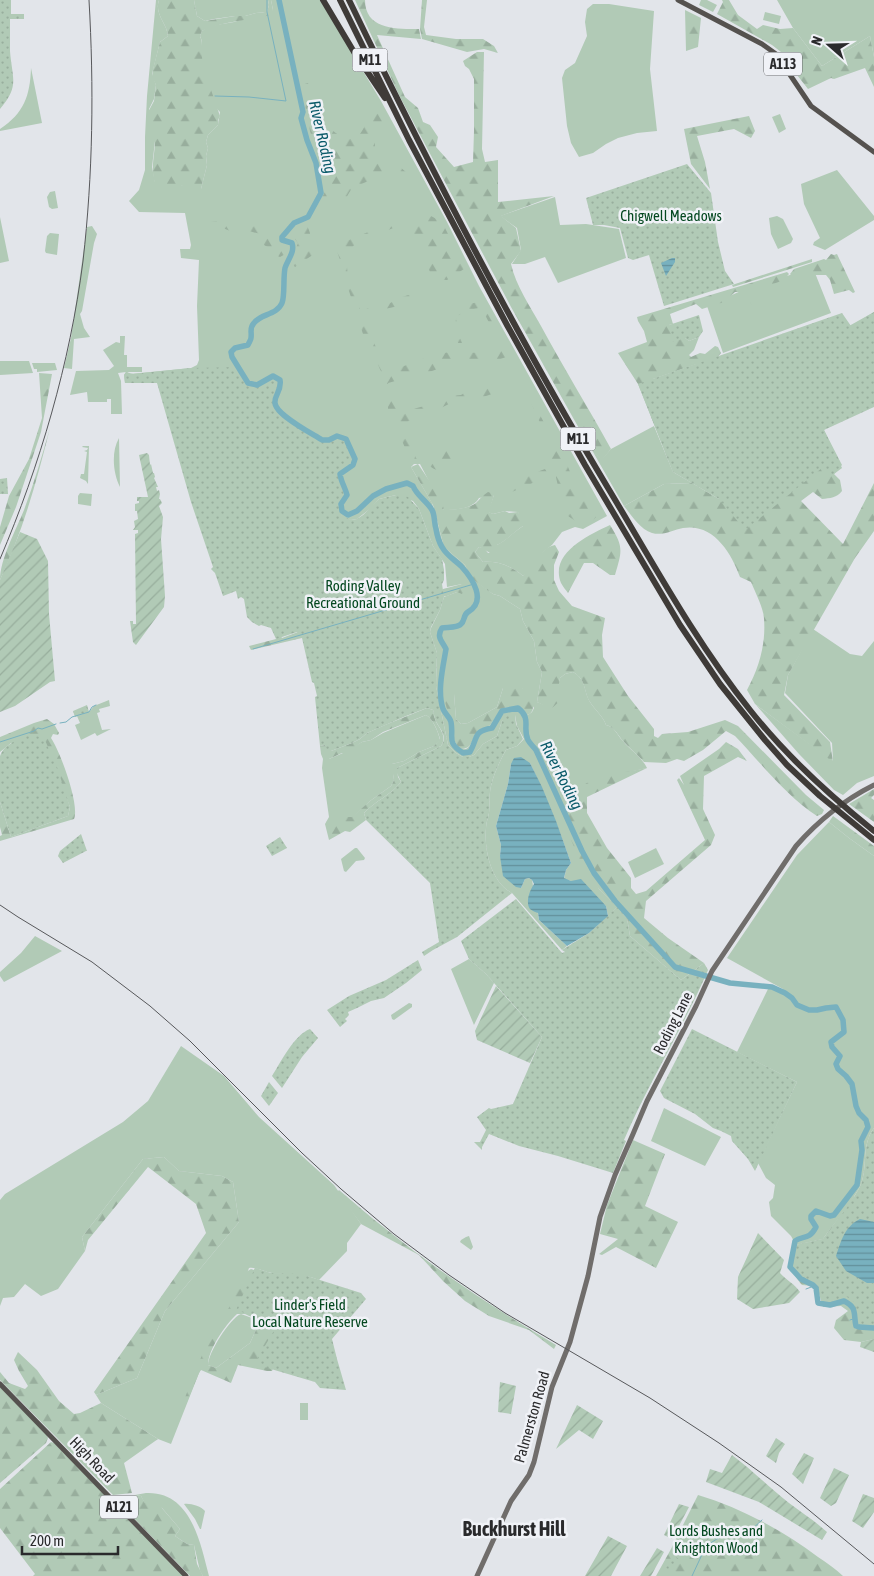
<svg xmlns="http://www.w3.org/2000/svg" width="874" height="1576" font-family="'Asap Condensed',sans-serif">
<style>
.grass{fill:#b1cab6;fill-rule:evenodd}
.forest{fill:url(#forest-firs);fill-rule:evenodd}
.park{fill:url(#park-dots)}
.garden{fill:url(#garden-furrows)}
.water{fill:url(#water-rules)}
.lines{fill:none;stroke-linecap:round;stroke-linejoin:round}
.stream{stroke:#78b1bf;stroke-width:1}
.river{stroke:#78b1bf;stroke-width:5.5}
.secondary{stroke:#706d6b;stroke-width:5}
.primary{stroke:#55524f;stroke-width:5}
.motorway{stroke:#3f3b38;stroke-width:6}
.rail{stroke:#57585b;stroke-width:1}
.labels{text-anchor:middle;stroke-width:5;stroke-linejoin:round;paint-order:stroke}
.shield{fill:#f0f2f7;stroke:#656669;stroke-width:1}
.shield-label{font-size:14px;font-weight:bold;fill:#2a2a2c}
.park-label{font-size:15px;fill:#044820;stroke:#f0f2f7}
.street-label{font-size:15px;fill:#2a2a2c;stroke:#f0f2f7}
.water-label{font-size:16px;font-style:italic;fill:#0b5b6a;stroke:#f0f2f7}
.district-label{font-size:20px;font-weight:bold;fill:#2a2a2c;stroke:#f0f2f7}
</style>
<defs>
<pattern id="forest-firs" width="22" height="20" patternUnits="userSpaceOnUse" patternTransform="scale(1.25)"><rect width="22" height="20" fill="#b1cab6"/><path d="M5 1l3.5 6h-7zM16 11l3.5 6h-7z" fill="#98ae9d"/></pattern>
<pattern id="park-dots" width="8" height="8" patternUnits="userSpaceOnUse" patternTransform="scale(1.25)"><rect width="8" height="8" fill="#b1cab6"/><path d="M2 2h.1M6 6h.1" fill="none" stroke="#98ae9d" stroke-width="1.8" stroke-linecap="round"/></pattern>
<pattern id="garden-furrows" width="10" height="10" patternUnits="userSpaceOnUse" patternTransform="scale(1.25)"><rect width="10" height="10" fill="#b1cab6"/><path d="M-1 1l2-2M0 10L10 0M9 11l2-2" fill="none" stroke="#98ae9d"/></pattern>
<pattern id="water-rules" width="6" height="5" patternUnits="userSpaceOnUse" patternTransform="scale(1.25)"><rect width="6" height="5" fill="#78b1bf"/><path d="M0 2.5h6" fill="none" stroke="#63909b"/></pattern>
</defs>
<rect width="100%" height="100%" fill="#e2e5ea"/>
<path class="grass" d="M 156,0 L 159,0 C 154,14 167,23 168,36 L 160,42 L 152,74 L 156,85 L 154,99 L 149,109 L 155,141 L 152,167 L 155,182 L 181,185 L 201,189 L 207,165 L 206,156 L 208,148 L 206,142 L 208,135 L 218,125 C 218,120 220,117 220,112 C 206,98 202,70 201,51 C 201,45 203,42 200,36 L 202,31 L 210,26 L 234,22 L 273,10 L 271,0 L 320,0 L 381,101 L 447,222 L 479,286 L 607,516 L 583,529 L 575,527 L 562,532 L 552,545 L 543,552 L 531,570 L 523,576 C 512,566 498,561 483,562 L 475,552 L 479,547 L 484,548 L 488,553 L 497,552 L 497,545 C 506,540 514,532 523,526 L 520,520 L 518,512 L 505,511 L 493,514 L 488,512 L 494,495 L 479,498 C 473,509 455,510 444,510 L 420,464 L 414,464 L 411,467 L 432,503 L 444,547 L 465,565 L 470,577 L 493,594 L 500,596 L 520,609 L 523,621 L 534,641 L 537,662 L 542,672 L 537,702 L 552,708 L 560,678 L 565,674 L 573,672 C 587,680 583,690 590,702 C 595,710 603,716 606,725 C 615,727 617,735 623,741 C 631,751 641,756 647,768 L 602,778 L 566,812 L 599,889 L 617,907 L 608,916 L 606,906 L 571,881 L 564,879 L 566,870 L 571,863 C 559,829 546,796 530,763 L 511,764 L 508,784 L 496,826 L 501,845 L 500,856 L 521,888 L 525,879 L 529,878 L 532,880 L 539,920 L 567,946 L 562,950 L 512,893 C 491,882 484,850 486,828 C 486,823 488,818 489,813 C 490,804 489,794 491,786 C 494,773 500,761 506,750 L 517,746 L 524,739 L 517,726 L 515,715 L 502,721 L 497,736 L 483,744 L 474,755 L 469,757 L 463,757 L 456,753 L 448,745 L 436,686 L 437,653 L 430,632 L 431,628 L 440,610 L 444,597 L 457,592 L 462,584 L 447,587 L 445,564 L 433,546 L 419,509 L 413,501 L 396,495 L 379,499 L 371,508 L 357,519 L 351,520 L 346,519 L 157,383 L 125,383 L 124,375 L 126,372 L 118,373 L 121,381 L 122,414 L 111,414 L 111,399 L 107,399 L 107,402 L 88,402 L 87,392 L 70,395 L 76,371 L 109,370 L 114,366 L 103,350 L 116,342 L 120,343 L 120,336 L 125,336 L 124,355 L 127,355 L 127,367 L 142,367 L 142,372 L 127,372 L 130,374 L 191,368 L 197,365 L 199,360 L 197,306 L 199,260 L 181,258 L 180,249 L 190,249 L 191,245 L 185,213 L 139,212 L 129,201 L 139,190 L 145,170 L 145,137 L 147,96 ZM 503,688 L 522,688 L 534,708 L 532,712 L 528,715 L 523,708 L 503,708 L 490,725 L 479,729 L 471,745 L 466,749 L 459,749 L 453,738 L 452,729 L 454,694 L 456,719 L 461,724 L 468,723 L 497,707 Z
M 194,0 L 268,0 L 269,5 L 267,12 L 256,13 L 245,16 L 235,16 L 214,19 L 205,21 L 197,16 Z
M 701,0 L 707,0 L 717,5 L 713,12 L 699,5 Z
M 777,0 L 874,0 L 874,57 L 870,36 L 822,66 L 793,28 Z
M 593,4 L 609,4 L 654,11 L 650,69 L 657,131 L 637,133 L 618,138 L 606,144 L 593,153 L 579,157 L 571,143 L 567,126 L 562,78 L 565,70 L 575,63 L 587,36 L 585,22 L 587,9 Z
M 765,12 L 781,16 L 779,24 L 763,20 Z
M 31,68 L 42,123 L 0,131 L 0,129 C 24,113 30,96 31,68 Z
M 780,114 L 786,129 L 779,133 L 772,117 Z
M 837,170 L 874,216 L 874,220 L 825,250 L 813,245 L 814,242 L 820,238 L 804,204 L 801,184 Z
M 55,191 L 58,208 L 52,209 L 49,207 L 47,197 L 50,192 Z
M 555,197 L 560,225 L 586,224 L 619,229 L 626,258 L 558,283 L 545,257 L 525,264 L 512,264 L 521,250 L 517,228 L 500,216 Z
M 777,216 L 783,219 L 793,239 L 791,243 L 778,249 L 771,234 L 769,218 Z
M 0,217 L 9,261 L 0,263 Z
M 92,226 L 97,234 L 94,243 L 82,311 L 80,314 L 84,328 L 90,337 L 74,339 L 72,369 L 64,368 L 71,338 L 87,227 Z
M 50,233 L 59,234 L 57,255 L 46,253 L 45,251 L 47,236 Z
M 813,268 L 831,313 L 723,353 L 707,306 L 750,287 Z
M 0,361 L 29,361 L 33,373 L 0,375 Z
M 32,363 L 55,363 L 57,370 L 37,372 L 37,369 L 34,369 Z
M 654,426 L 673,472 L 692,483 L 664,484 L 624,506 L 593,452 L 602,459 L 611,449 Z
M 119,438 L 120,487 C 113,473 111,452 119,438 Z
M 83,446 L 89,446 L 88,484 L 86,481 L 80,478 L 81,474 L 84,474 L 87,452 L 84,451 L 87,450 L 88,448 L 82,447 Z
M 80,493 L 92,494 L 91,506 L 78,504 L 78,496 Z
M 813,629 L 850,654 L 862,656 L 874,641 L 874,776 L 857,783 L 843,795 L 834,790 L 799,754 L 756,705 L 833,761 L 832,743 L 785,693 L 788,675 Z
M 109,700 L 110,706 L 99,709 L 100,712 L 97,713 L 102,730 L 111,729 L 97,736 L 95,733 L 81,740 L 75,725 L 80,723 L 77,716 L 89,712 L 94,706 Z
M 426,715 C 433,719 438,731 440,740 L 434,746 L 419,752 L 404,761 L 392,764 L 394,780 L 391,786 L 370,801 L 352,818 L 329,817 L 322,768 L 323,759 L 329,759 L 343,753 L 362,742 L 371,740 L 383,733 Z
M 829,822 L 849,838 L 874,856 L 874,1128 C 861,1145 868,1166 861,1184 C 854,1200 833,1225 823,1239 L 796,1245 L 791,1236 L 771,1216 L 769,1202 L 773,1198 L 775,1185 L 766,1178 L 758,1163 L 797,1082 L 737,1052 L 768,989 L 783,989 L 727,958 L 797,855 Z
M 355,848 L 357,848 L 365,858 L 364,860 L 356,861 L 346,872 L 344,871 L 341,859 Z
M 656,848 L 664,864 L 635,878 L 628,862 Z
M 35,936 L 62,951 L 4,982 L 0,976 L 0,972 L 21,953 Z
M 469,959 L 486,974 L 494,983 L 474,1025 L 451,969 Z
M 409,1003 L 412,1004 L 412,1007 L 394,1020 L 392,1019 L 391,1015 Z
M 181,1046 L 224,1076 L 259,1117 L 334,1185 L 361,1224 L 347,1243 L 347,1251 L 319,1280 C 302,1273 289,1275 272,1273 C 264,1272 257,1267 249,1268 L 241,1289 L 199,1373 L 171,1444 L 158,1439 L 101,1403 L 96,1395 L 137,1378 L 165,1311 L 239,1222 L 233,1182 L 222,1176 L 179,1171 L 164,1157 L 143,1159 L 82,1237 L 85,1251 L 58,1289 L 41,1296 L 25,1284 L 14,1297 L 3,1298 L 0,1306 L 0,1200 L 5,1194 L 123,1122 L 148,1101 Z
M 664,1108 L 721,1137 L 705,1166 L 651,1141 Z
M 469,1236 L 473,1247 L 471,1250 L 460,1242 L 461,1240 L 466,1237 Z
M 241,1314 L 260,1321 L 250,1343 L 216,1368 L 208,1365 C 208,1353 230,1318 241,1314 Z
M 300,1403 L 308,1403 L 308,1420 L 300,1420 Z
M 146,1493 C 191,1491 200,1542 209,1576 L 203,1576 L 200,1571 L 194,1545 L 187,1544 L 175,1536 L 180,1529 L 162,1508 L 145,1504 L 141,1496 L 135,1495 Z
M 184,1504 C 190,1503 201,1506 205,1511 L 201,1529 L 200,1529 L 195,1519 Z"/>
<path class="forest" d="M 159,0 L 194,0 L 197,16 L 205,21 L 235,16 L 245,16 L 256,13 L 267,12 L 269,5 L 268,0 L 271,0 L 273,10 L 270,15 C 248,21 223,21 202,31 L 200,36 C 205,47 198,60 207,71 L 205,80 L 210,87 L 220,116 L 218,120 L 218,125 L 208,135 L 206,142 L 208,148 L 206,156 L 207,165 L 201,189 L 196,194 L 181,185 L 165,193 C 146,185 155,156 155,142 L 149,134 L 147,126 L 147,114 L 154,101 L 156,85 L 152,77 L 153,69 L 160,42 L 168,36 C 167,23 154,14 159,0 Z
M 355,0 L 365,0 C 365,30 397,29 419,29 L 421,39 L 377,35 L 405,97 L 418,108 L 423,122 L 430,125 L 438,137 L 436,147 L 454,167 L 473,162 L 474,131 L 474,79 L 469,69 L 465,66 L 463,61 L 477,52 L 484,52 L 482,149 L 485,162 L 498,160 L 498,202 L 554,196 L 501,216 L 516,228 L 521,251 L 511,264 C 516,286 530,306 541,326 C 563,367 588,407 611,449 L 602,460 L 593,452 L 576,423 L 511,307 L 399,95 Z
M 422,0 L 427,0 L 424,27 L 426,35 L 456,39 L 483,39 L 494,46 L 498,53 L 484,49 L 467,52 L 422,39 L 420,29 Z
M 722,0 L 729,0 L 738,15 L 757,29 L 763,25 L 780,29 L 793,28 L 822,66 L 870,36 L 874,57 L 874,87 L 865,68 L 834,79 L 831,78 L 808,89 L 797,75 L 791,65 L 781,52 L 772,45 L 717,14 L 723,2 Z
M 685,10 L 701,18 L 698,47 L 686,51 Z
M 308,83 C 314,104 328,143 357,138 C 370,122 369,112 370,92 L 386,113 L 375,141 L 375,158 L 392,160 L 407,173 L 380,176 L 352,188 L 346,198 L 334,201 L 310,221 L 327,188 L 310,131 L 301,85 Z
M 749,116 L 755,131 L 751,138 L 734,129 L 697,136 L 705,162 L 710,189 L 691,164 L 684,129 Z
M 431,216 L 442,222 L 456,250 L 464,269 L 447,280 L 433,279 C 425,262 420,239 406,227 L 406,222 L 420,225 Z
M 217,221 L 241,227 L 247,225 L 262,227 L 268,232 L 270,238 L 276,244 L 286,247 L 289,252 L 280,257 L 275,255 L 273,250 L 264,245 L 264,239 L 260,234 L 249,231 L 235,233 L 218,226 L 210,226 L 210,222 Z
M 398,221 L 398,226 L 357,243 L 344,254 L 347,266 L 348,280 L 352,286 L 356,300 L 361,311 L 385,302 L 390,303 L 402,297 L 415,293 L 419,294 L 427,290 L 428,292 L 426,295 L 407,304 L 385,309 L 362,318 L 387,370 L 396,369 L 433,355 L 461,350 L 467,353 L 487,352 L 493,351 L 503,344 L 506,345 L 509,356 L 486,364 L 471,363 L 464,361 L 454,363 L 432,371 L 388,383 L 394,404 L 400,411 L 406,411 L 435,403 L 450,396 L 461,395 L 467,391 L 505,385 L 511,382 L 517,388 L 506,392 L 498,392 L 480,398 L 449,404 L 420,418 L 409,421 L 404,424 L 405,432 L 417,460 L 411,460 L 409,458 L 399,433 L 391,420 L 388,410 L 388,399 L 384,392 L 380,378 L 384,373 L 382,373 C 375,361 373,343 363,334 L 349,291 L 345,285 L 346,282 L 343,277 L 343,269 L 337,251 L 325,252 L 325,250 L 385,225 Z
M 307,226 C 312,235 311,240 309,250 L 314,254 L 295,267 L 291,262 L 298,243 L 292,235 L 291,237 L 289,233 Z
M 831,254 L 834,255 L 837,254 L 855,292 L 853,293 L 849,290 L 834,294 L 830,280 L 826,275 L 814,275 L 812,271 L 792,276 L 790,274 L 794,269 L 824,259 L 826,260 Z
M 812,259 L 812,262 L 733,287 L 732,285 Z
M 787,272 L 789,274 C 778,290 755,278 755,305 L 752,305 L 750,302 L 752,289 L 744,292 L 735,292 L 724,302 L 702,309 L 696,304 L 670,314 L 673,324 L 669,325 L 689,341 L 699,337 L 694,350 L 689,355 L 691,357 L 700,353 L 705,354 L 715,346 L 718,347 L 721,353 L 717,358 L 849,326 L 874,312 L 874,355 L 824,430 L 842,468 L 834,474 L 840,480 L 842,491 C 837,498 830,498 822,499 L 813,492 L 801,501 L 843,544 L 874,483 L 874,531 L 855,558 L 788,675 L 784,695 L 830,742 L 833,762 L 755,704 L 747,690 C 759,668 766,644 764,619 C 764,609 755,592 751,582 L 740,577 C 731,552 713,523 683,528 C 673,530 663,536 652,533 C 640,529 632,516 624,506 L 664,484 L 692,483 L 719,499 L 822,467 L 673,472 L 638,384 L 618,353 L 647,342 L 644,331 L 638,321 L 637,317 ZM 697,364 L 678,449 L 653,379 Z
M 482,301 L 498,330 L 494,332 L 484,313 L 479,308 L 468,310 L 457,316 L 456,319 L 462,343 L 458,343 L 451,312 L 457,307 Z
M 39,373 L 52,374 L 41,432 L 16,507 L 0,545 L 0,527 L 9,496 L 29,459 L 42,418 Z
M 522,384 L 523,384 L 553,439 L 567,457 L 568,467 L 573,479 L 582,493 L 589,511 L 596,517 L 590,524 L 583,526 L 568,516 L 568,506 L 558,486 L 555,473 L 550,466 C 555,448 530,402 522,384 Z
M 50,428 C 37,480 23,531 0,580 C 0,559 16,530 24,510 C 34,483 42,456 50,428 Z
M 445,448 L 449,451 L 452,463 L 451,467 C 440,472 432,472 426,460 C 430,453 437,450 445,448 Z
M 418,464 L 441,498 L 444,510 C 452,510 470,508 476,503 C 480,499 482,496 488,492 L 492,493 L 494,495 L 489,512 L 493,514 L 505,511 L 509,513 L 518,512 L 524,523 L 523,526 C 514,532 507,540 497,545 L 497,552 L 495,555 C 488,553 485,549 479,547 L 475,552 L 483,562 C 498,561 512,566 523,576 C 533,566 540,548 555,545 L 559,552 L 554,565 L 554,580 L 559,591 L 572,606 L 605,618 L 602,635 L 603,657 L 628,696 L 654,729 L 654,736 L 658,738 L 662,734 L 688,732 L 725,720 L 738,726 L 806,795 L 824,810 L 822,814 L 817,816 C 785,795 761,763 735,736 L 726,731 L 703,750 L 684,761 L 677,759 L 666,763 L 644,762 C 638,755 630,749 624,742 C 618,736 615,727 606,725 C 603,716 595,710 590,702 C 583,691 587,680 573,672 L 565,674 L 560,678 L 558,689 L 562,699 L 551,709 L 537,702 L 542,672 L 537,662 L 534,641 L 523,621 L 520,609 L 500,596 L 493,594 L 484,588 L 470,577 L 465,565 L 444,547 L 433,505 L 411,467 Z
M 545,469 L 549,475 L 544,478 L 503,496 L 498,492 L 501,485 C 518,483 530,474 545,469 Z
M 610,525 C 624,547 622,551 615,575 L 610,575 L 593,563 L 584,563 L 568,593 C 566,590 563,587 561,583 C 549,553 589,535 610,525 Z
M 462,584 L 465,589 L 462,594 L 457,592 L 447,596 L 434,598 L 443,589 Z
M 307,631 L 302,638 L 251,650 L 249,646 L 276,639 L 279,633 L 282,638 L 298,632 Z
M 448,686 L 454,694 L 456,719 L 461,724 L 468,723 L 497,707 L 503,688 L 522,688 L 527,690 C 531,699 538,709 528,715 L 518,707 L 503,708 C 498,713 495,719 491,724 C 488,728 481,727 477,732 C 470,741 474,749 459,749 L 453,738 L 453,722 L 447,709 L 443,694 Z
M 427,708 L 433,710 C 434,713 434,716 435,719 C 438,728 448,735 441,746 L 397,768 L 398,777 L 401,782 C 391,795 375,801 364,813 L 366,820 L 350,832 L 345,831 L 329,840 L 325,824 L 329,817 L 352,817 L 370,801 L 391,786 L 394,780 L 393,774 L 389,767 L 392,764 L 404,761 L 419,752 L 434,746 L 440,739 C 438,731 433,719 426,715 L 383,732 L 371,740 L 362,742 L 345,754 L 342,753 L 329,759 L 323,759 L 321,754 L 320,746 L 325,745 L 331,751 L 352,743 L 360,739 L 367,733 L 385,725 Z
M 47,719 L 54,724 L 59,733 L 58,735 L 53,734 L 51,738 C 60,751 80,805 74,819 L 0,841 L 0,836 L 2,835 L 0,827 L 0,802 L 11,837 L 68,816 L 70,807 L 63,789 L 11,743 L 0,752 L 0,737 L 34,723 Z
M 726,742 L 738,749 L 747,761 L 738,757 L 704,776 L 703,809 L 715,835 L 711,845 L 646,901 L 644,918 L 668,938 L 704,963 L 681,980 L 630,936 L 627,918 L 599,889 L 580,861 L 561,816 C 572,809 575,794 584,785 C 595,776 632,771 647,768 L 587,797 L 587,813 L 607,848 L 631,878 L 631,888 L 636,894 L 646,891 L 705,840 L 677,780 L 679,778 L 684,785 L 680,776 L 719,749 Z
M 874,789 L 874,795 L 871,798 L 874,800 L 874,822 L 849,804 Z
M 833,816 L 874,846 L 874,856 L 849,838 L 829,822 Z
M 633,1140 L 665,1154 L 645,1206 L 678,1222 L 656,1268 L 616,1247 L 602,1255 L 599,1254 L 618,1239 L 600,1234 L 607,1205 Z
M 164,1157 L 179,1171 L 222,1176 L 233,1182 L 239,1222 L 165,1311 L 137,1378 L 96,1395 L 94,1392 L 206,1233 L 196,1204 L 148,1167 L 88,1240 L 85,1251 L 82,1237 L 143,1159 Z
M 339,1190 C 355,1203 370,1217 386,1229 C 439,1272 497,1310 556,1345 L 554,1349 L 529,1330 L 489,1316 L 465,1301 L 443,1281 L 419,1255 L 361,1224 L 337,1192 Z
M 854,1196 L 874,1283 L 874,1339 L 861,1342 L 844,1340 L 834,1328 L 836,1320 L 848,1311 L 841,1306 L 823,1307 L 819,1292 L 813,1286 L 802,1285 C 788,1269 792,1265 796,1245 L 823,1239 Z
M 255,1268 L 270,1273 L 301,1274 L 278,1318 L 277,1359 L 272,1371 L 267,1371 L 238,1365 L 231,1383 L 201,1370 L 199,1373 L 175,1431 L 182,1405 L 206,1345 L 230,1306 L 246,1272 L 251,1269 L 254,1270 ZM 237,1314 L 245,1314 L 260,1321 L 250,1343 L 216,1368 L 208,1365 C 208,1350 225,1325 237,1314 Z
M 18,1352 L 37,1370 L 59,1401 L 74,1414 L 80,1413 L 101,1403 L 158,1439 L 124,1463 L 132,1493 L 113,1495 L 0,1380 L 0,1372 L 9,1383 L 25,1389 L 28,1386 L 19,1371 L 14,1360 Z
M 0,1387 L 47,1435 L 48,1438 L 46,1443 L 0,1483 Z
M 51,1442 L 54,1443 L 184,1576 L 33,1576 L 35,1574 L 0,1528 L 0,1489 Z
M 135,1495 L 141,1496 L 145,1503 L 161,1507 L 180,1529 L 175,1536 L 187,1544 L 194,1545 L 197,1564 L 203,1576 L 190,1576 L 117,1501 L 118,1499 Z
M 698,1495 C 741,1508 782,1530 818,1557 C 827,1563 836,1569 843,1576 L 656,1576 L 671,1549 Z"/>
<path class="park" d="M 0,0 L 11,0 L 11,14 L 24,14 L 24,19 L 10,19 C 10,29 10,40 10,51 C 12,78 20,86 0,109 Z
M 687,164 L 711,193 L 718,242 L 725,271 L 734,284 L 664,306 L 649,255 L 633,260 L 628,258 L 620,228 L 604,225 L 593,225 L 586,198 Z
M 874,312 L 874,407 L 824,430 L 842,465 L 834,474 L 827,475 L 822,468 L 745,530 L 719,499 L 673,472 L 638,384 L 842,313 L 851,326 Z
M 699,315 L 703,331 L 699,337 L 689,341 L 685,338 L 673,342 L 669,325 Z
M 237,367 L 248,383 C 258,386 263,385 271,378 L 276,379 L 279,382 C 276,389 271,398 275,405 C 280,417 314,436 326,443 L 341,439 L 343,439 C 347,446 355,454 352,463 L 343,468 L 340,473 L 340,480 L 344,487 L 343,497 L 340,502 L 341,515 L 351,520 L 357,519 L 363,515 L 379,499 L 396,495 L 403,495 L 408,497 L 419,509 L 433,546 L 442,559 L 444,570 L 444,580 L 442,584 L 444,597 L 440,610 L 431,627 L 430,632 L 437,653 L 436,686 L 448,745 L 456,753 L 463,757 L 469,757 L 474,755 L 483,744 L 497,736 L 502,721 L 509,714 L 515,715 L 516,724 L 523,739 L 517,746 L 506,750 C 500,761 494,773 491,786 C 489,794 490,804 489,813 C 488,818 486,823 486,828 C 484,850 491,882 512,893 L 457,937 L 433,950 L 424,956 L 422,952 L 439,942 L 430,883 L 366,820 L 364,813 C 375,801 391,795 401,782 L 396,771 L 397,768 L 441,746 C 449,735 438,728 435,719 C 434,716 434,713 433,710 L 427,708 L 406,716 L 367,733 L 360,739 L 352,743 L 331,751 L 327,751 L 325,745 L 320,746 L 315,697 L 317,696 L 314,683 L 312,682 L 302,638 L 297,632 L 276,639 L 271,628 L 261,625 L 259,626 L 252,622 L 247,617 L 244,599 L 241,597 L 238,599 L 236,591 L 223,596 L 215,573 L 211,569 L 213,567 L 191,502 L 157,383 L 125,383 L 124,375 L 126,372 L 133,374 L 191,368 Z
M 7,478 L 8,494 L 0,494 L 0,479 Z
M 87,705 L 89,712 L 75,717 L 73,711 Z
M 24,736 L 37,736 L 44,738 L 57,767 L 70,807 L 68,816 L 11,837 L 0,802 L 0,756 C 3,746 15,741 24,736 Z
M 81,834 L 87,851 L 86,851 L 63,863 L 58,856 L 60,851 Z
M 280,837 L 287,848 L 272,856 L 266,846 Z
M 516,899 L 562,953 L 565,952 L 562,950 L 589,933 L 617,907 L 627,918 L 630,936 L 681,980 L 704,963 L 708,970 C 683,1028 649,1082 624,1140 L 626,1141 L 613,1173 L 558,1156 L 519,1146 L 489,1134 L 482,1147 L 482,1150 L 474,1142 L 480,1142 L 486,1130 L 477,1117 L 489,1108 L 491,1109 L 513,1104 L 542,1037 L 486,974 L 469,959 L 461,941 Z
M 418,960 L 422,970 L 406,983 L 384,998 L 371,1001 L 357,1008 L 348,1012 L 349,1015 L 345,1019 L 347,1021 L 340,1027 L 327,1010 L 349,996 L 386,980 Z
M 310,1029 L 318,1038 L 302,1057 L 282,1088 L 272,1076 C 281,1062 294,1035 310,1029 Z
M 692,1029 L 797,1082 L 755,1171 L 748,1159 L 732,1141 L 731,1136 L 721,1131 L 713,1128 L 695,1114 L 664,1098 L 660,1091 Z
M 269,1082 L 278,1093 L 269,1106 L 261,1096 Z
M 874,1128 L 874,1325 L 859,1324 L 859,1316 L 854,1302 L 847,1297 L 842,1297 L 830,1303 L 821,1301 L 817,1283 L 801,1276 L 793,1267 L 796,1245 L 823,1239 C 834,1225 854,1200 861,1184 C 868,1166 861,1145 874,1128 Z
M 255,1268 L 270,1273 L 301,1274 L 361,1293 L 366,1299 L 332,1339 L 337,1359 L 346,1390 L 320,1388 L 315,1382 L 254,1364 L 278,1324 L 236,1310 Z
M 673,1555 L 679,1559 L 673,1571 L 666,1568 Z"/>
<path class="garden" d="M 147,453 L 149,455 L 150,465 L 151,464 L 153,473 L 154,473 L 155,477 L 154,478 L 158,487 L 156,487 L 157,491 L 159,490 L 160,494 L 159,499 L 160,499 L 162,503 L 159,506 L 163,517 L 161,539 L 165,596 L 164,607 L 136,645 L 133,642 L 130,621 L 133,621 L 133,624 L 136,624 L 135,534 L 138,533 L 138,530 L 133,530 L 135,527 L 134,521 L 138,519 L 137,511 L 135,511 L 135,504 L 139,503 L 139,501 L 137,501 L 137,497 L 148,497 L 139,455 Z
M 20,532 L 37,539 L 48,561 L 49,614 L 55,681 L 50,682 L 15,706 L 0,712 L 0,580 Z
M 496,986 L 542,1037 L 530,1063 L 477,1040 L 475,1031 Z
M 758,1233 L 784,1260 L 780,1273 C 786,1280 795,1284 800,1292 L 789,1303 L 753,1309 L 737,1299 L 738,1277 Z
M 874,1339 L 874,1352 L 860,1347 L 861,1342 Z
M 500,1382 L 516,1386 L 511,1414 L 498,1412 Z
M 577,1405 L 603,1421 L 593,1439 L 579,1430 L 556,1449 Z
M 776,1438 L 785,1444 L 779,1453 L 776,1463 L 766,1456 Z
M 804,1453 L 814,1458 L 803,1484 L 792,1474 Z
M 732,1455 C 752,1470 770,1488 789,1503 C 802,1513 815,1521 827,1532 L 822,1540 L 759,1502 L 706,1482 L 710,1469 L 722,1473 Z
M 834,1468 L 849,1475 L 836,1503 L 831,1506 L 820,1498 Z
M 863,1494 L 874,1498 L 874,1512 L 863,1528 L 852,1521 Z
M 679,1504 L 689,1507 L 672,1539 L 664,1535 Z
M 608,1536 L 627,1546 L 611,1576 L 585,1576 Z
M 657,1548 L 664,1552 L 651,1576 L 640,1576 Z"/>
<path class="water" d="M 672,258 L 675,258 L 675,262 L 666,276 L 661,263 Z
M 521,757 L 530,763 L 542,787 L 556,821 L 571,863 L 566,870 L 564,878 L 571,881 L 581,879 L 606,906 L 608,916 L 589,933 L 567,946 L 539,920 L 538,913 C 537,913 531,910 530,909 C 525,902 530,890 534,884 L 532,880 L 529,878 L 525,879 L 521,888 L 516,887 L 503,876 L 500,856 L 501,845 L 496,826 L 508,784 L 511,764 L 514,758 Z
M 860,1219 L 874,1222 L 874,1283 L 867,1283 L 846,1271 L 836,1256 C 841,1241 845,1226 860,1219 Z"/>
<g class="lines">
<path class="stream" d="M 215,96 L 249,97 L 286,101 L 267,12 L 267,0
M 253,649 L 474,584
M 60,723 L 66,722 L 72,717 L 89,712 L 92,707 L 96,705
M 0,742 L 34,731 L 38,728 L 42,729 L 56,724
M 806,1289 L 814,1286
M 850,1320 L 856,1318
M 692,1576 L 706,1546 L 726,1533 L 750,1531 L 762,1520"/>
<path class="river" d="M 279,0 L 303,112 L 301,118 L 307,140 L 316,163 L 321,193 L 308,217 L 294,223 L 282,237 L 282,240 L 292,243 C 295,252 288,259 285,268 C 283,278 285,296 282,303 C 277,315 260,314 254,323 C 249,328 252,332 251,338 C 251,340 249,342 248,345 L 235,348 L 231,352 L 232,357 L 248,383 L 257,385 L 273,376 L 280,380 C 282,391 274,395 275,403 C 276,415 311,433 322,440 L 329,440 L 337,436 L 346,439 L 355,459 L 353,465 L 340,474 C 341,482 345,487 347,495 L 341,504 L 342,511 L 348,515 L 357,511 L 373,496 L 386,489 L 407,483 L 413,486 C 417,496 427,501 432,510 C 435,515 434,523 436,529 C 437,535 439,542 442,547 C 447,556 455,560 461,566 C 473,579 487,601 468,612 C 463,615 465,621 461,624 C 458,628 447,627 442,628 C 436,637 442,641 446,649 C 443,667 437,691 443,709 C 445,714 450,717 451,722 C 454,738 446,742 463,753 L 470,752 C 478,738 473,731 492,728 L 502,711 L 518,708 C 532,719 522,727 528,740 C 530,744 534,747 536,750 L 582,851 L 594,873 L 615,901 L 675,967 L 730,983 L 772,987 L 785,993 L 792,998 L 797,1005 L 809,1010 L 817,1010 L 826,1008 L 836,1007 L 843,1020 L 844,1032 L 831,1042 L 832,1047 L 840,1056 L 836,1064 L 838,1069 L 846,1076 L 852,1084 L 856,1106 L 859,1113 L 866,1120 L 868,1127 L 861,1141 L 862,1150 L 857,1185 L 834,1215 L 830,1216 L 816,1211 L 811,1216 L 811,1219 L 816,1227 C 809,1241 802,1235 795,1241 L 790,1267 L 801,1279 L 813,1285 L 816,1288 L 818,1303 L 830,1305 L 844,1301 C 858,1308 853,1314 856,1326 L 859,1327 L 874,1328"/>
<path class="secondary" d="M 477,1576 L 511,1501 L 529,1475 L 534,1462 L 552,1387 L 570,1342 L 588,1276 L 600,1217 L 615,1175 L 633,1134 L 647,1101 L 696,1006 L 712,971 L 796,846 C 818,821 844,800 874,785"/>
<path class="primary" d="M 678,0 L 762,44 L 776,54 L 811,106 L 874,152
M 0,1384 L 186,1576"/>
<path class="motorway" d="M 323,0 L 354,52 L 385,98
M 340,0 L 409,140 L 507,325 L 585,465 L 680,625 L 720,684 L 765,740 L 787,765 L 820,796 L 874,840
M 349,0 C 429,166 513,330 608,488 C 653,563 695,641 750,710 C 786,756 829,795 874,831"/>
<path class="rail" d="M 0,559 C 40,465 70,363 83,261 C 93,174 94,87 89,0
M 0,905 L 18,917 L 92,962 L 150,1006 L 190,1041 L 302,1153 L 341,1189 L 394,1234 L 449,1275 L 505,1313 L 650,1398 L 719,1443 L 781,1487 L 874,1564"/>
</g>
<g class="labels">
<g class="shield">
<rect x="352.5" y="48.5" width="35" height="23" rx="4"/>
<rect x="764" y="52.5" width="38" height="23" rx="4"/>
<rect x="560.5" y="427.5" width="35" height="23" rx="4"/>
<rect x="100" y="1495.5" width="38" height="23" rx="4"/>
</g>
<g class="shield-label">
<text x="370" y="65">M11</text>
<text x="783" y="69">A113</text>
<text x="578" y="444">M11</text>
<text x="119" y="1512">A121</text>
</g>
<g class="park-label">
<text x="671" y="221">Chigwell Meadows</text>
<text x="363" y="591">Roding Valley<tspan x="363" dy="17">Recreational Ground</tspan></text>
<text x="310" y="1310">Linder's Field<tspan x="310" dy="17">Local Nature Reserve</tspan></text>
<text x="716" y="1536">Lords Bushes and<tspan x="716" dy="17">Knighton Wood</tspan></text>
</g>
<g class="street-label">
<text transform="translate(673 1023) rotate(-63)" y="5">Roding Lane</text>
<text transform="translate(532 1417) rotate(-74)" y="5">Palmerston Road</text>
<text transform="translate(92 1460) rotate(46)" y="5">High Road</text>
</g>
<g class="water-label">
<text transform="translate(323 137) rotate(77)" y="6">River Roding</text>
<text transform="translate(562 775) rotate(63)" y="6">River Roding</text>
</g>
<g class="district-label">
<text x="514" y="1536">Buckhurst Hill</text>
</g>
</g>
<g transform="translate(829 45) rotate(290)" stroke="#f0f2f7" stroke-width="4" paint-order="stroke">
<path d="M0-4L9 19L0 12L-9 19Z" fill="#2a2a2c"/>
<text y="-8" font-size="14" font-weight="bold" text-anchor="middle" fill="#2a2a2c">N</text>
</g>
<path d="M22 1546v8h96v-8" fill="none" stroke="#2a2a2c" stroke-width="2.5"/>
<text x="30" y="1546" font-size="15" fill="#2a2a2c" stroke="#f0f2f7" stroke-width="4" paint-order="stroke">200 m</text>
</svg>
